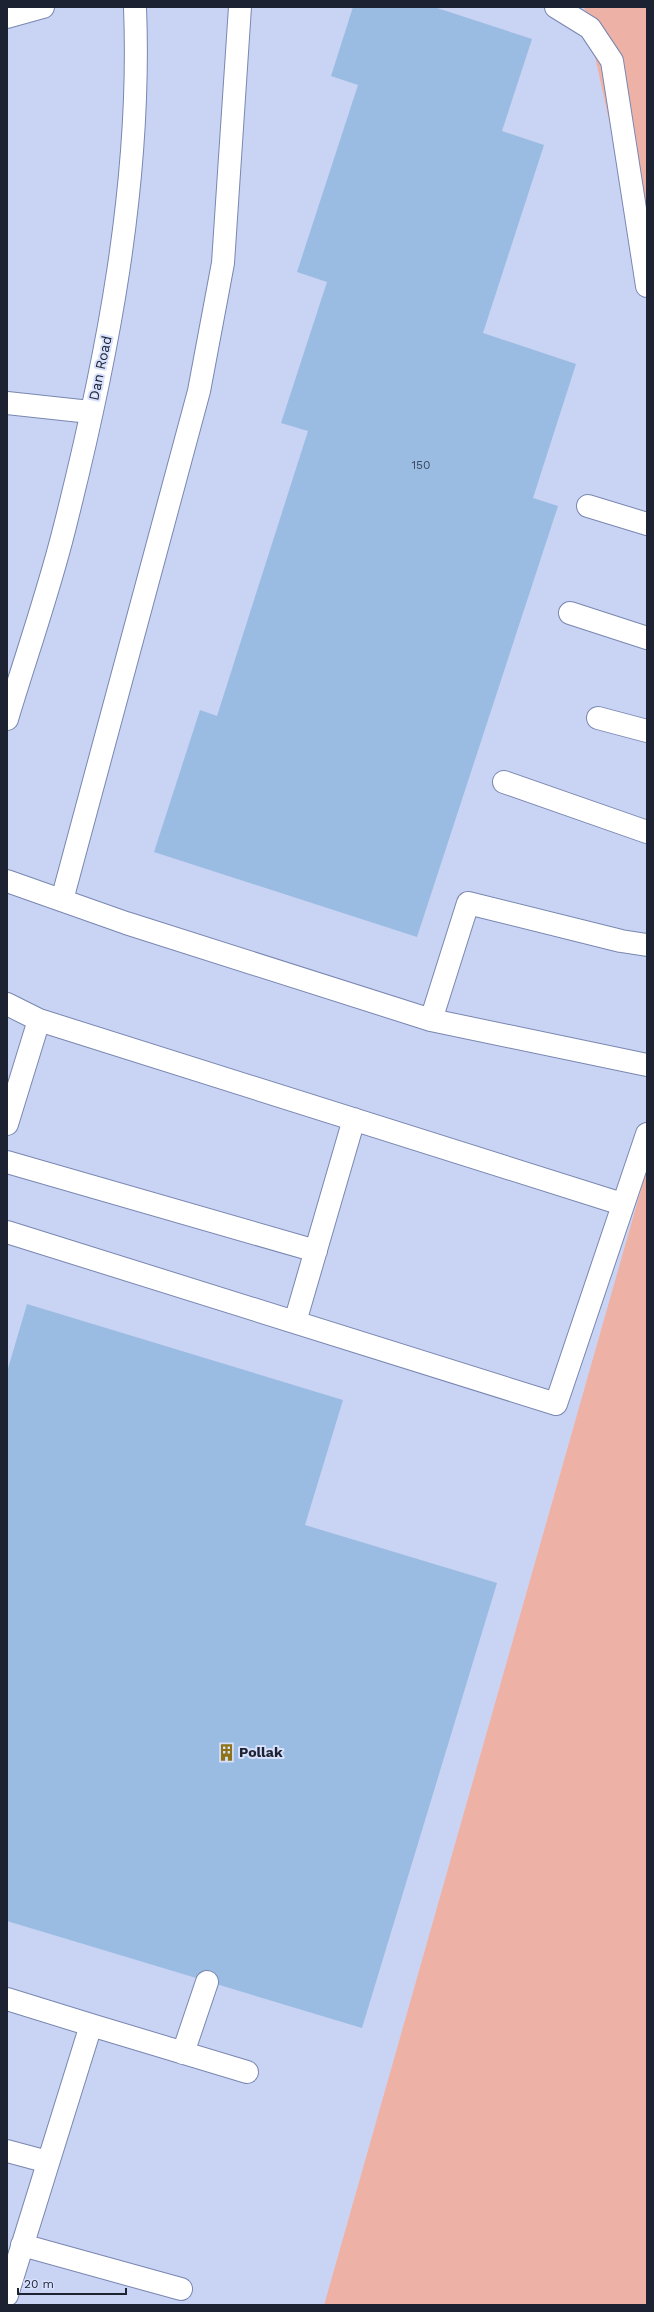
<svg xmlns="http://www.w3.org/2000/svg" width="654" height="2312" font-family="'Work Sans',sans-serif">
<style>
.built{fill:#c9d3f3}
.green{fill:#edb1a6}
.building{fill:#9abce2}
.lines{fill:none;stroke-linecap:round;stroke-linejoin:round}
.minor-casing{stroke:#7987b1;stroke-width:24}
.minor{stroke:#fff;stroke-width:22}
.labels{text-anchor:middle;stroke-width:4;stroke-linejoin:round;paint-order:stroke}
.number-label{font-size:12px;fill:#3c485f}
.street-label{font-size:14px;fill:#1d2233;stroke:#d7e0fc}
.poi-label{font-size:14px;font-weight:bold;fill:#1d2233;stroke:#d7e0fc;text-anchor:start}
</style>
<rect width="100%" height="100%" fill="#d7e0fc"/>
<path class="built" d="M 7,7 L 584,7 L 647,293 L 647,1168 L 324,2305 L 7,2305 Z"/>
<path class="green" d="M 584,7 L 647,7 L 647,293 Z
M 647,1168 L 647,2305 L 324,2305 Z"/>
<path class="building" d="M 353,7 L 434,7 L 532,39 L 502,131 L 544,145 L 483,333 L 576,364 L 533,498 L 558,506 L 417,937 L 154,852 L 200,710 L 217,716 L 308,431 L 281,423 L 327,282 L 297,272 L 358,85 L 331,76 Z
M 27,1304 L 343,1400 L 305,1525 L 497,1583 L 362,2028 L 7,1921 L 7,1372 Z"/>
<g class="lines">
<defs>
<path id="minor" d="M 556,7 L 590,28 L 612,61 L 647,286
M 7,17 L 43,7
M 7,403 L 90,412
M 588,506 L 647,524
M 570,613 L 647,638
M 598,718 L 647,731
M 7,719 C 26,656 48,594 64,530 C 107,360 142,183 135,7
M 504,782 L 647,832
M 7,881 L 126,923 L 431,1020 L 647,1065
M 62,900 L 199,391 L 223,263 L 240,7
M 7,1004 L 39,1020 L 622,1204
M 431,1020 L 468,903 L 621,941 L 647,945
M 7,1124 L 39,1020
M 7,1162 L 316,1251
M 7,1232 L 556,1404 L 647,1134
M 295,1322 L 354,1119
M 7,1999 L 91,2025 L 7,2295
M 91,2025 L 247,2072
M 183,2053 L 207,1982
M 7,2151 L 48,2162
M 22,2245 L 181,2289"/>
</defs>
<use href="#minor" class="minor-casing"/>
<use href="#minor" class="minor"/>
</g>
<defs>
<symbol id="building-bare" viewBox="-9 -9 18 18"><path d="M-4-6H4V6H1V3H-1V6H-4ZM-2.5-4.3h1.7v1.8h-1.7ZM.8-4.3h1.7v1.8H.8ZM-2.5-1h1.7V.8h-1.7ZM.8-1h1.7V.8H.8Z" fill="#8d7216" stroke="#d7e0fc" stroke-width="2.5" paint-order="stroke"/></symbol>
</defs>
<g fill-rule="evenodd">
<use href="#building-bare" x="214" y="1740" width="25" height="25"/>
</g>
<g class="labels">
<g class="number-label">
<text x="421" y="469">150</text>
</g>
<g class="street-label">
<text transform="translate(100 368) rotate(-78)" y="5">Dan Road</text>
</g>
<g class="poi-label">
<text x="239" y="1757">Pollak</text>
</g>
</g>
<rect width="654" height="2312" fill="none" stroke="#1d2233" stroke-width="16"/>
<path d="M18 2288v6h108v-6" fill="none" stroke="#1d2233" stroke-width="2"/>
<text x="24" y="2288" font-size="12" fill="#1d2233" stroke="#d7e0fc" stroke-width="3" paint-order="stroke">20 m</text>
</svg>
